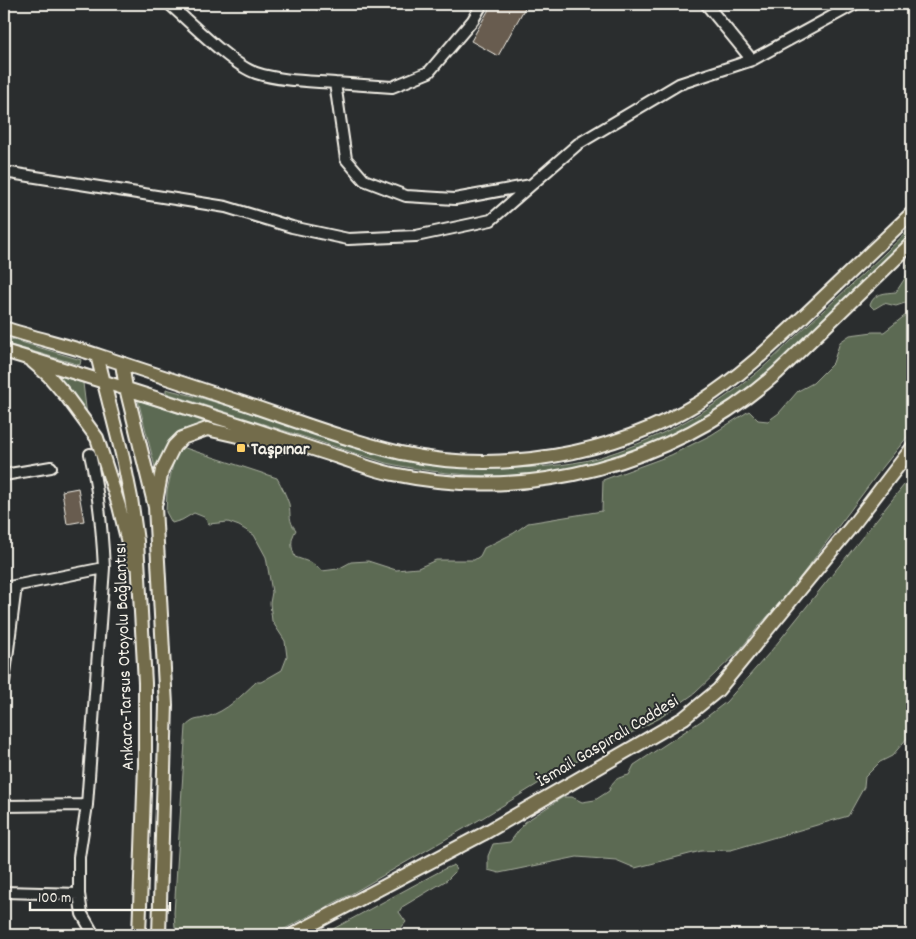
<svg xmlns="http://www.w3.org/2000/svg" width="916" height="939" font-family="Dekko,sans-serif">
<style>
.green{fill:#5b6a53;stroke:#a8ae9e}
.building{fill:#685c4f;stroke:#f4f1e8}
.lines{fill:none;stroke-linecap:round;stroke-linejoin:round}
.minor-casing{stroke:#f4f1e8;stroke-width:14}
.major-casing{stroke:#f4f1e8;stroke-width:16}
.minor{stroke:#2a2d2e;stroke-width:10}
.major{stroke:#736c4b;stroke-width:12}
.poi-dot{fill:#ffd166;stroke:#2a2d2e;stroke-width:2}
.labels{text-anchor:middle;stroke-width:4;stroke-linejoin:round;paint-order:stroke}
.poi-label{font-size:18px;font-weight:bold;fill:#f4f1e8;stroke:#2a2d2e;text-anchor:start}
.street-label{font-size:18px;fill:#f4f1e8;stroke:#2a2d2e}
</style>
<rect width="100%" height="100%" fill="#2a2d2e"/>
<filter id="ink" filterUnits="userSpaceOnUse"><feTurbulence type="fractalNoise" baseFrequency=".02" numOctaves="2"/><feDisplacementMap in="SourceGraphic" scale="10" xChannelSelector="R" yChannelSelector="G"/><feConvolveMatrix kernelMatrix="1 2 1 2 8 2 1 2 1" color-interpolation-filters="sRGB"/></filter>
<g filter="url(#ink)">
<path class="green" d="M 912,227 L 912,235 C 873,273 834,310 794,347 C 779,361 764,377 747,390 C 705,421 657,446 606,462 C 538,483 455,478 386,463 L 166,393 L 166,389 C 249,408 326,443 408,461 C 439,467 470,468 501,468 C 533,468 566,466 597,458 C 651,442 705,415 749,379 C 771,362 790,341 811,322 C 845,291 879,259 912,227 Z
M 912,261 L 912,431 L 879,472 L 790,591 L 759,626 L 739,651 L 695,693 L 660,718 L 562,769 L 484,817 L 351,894 L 273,935 L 184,935 L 175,927 L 174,913 L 186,726 C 196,717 196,721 207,717 C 227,711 241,696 256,682 L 261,682 L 282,670 L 287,657 L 285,641 L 272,621 L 270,603 L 272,592 L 266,557 L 254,535 L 239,526 L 228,522 L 209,524 L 204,517 L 194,513 L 182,520 L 172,523 L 166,512 L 167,491 L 175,455 L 182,447 L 277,478 C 282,487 286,495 289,504 C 291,515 288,521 296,530 C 290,540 291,547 295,557 L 312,563 L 322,571 L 338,569 L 351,562 L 368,561 L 396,570 L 418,568 L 436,560 L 474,560 L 480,556 L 484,548 L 514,533 L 528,523 L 602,511 L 603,480 L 671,455 L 711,435 L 749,411 L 758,420 L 768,421 L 779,413 L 798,391 L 813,383 L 833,363 L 840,342 L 850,335 L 873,332 L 884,332 L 907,314 L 912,306 L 908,302 L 896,306 L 884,303 L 874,309 L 870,305 C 874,293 885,293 896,292 L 909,272 L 907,266 Z
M 4,337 L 81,360 L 80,365 L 4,343 Z
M 53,374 L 83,383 L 87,416 Z
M 138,400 L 220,427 C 214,426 207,424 200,425 C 177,427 163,451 156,471 Z
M 912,475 L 912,712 L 909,714 L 911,725 L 908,737 L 892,756 L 880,762 L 865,777 L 864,787 L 848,816 L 731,850 L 701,851 L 635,868 L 616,860 L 577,857 L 499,873 L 488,870 L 488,856 L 493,844 L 510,842 L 525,822 L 563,797 L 572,797 L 582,802 L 595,800 L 609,791 C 613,779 617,778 629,775 L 634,765 L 704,719 L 726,702 L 771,651 Z
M 454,865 L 456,871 L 447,880 L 402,907 L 399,912 L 406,922 L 395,935 L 322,935 L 444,869 Z"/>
<path class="building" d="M 315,4 L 375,4 L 316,10 Z
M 492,4 L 527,4 L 498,56 L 471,41 Z
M 78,488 L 84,521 L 67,524 L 62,491 Z"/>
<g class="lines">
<defs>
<path id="minor" d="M 169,4 C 190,22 232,65 256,73 C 281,81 309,81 335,83 L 346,159 L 364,180 L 406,196 L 455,199 L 531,185
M 706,4 L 752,60
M 335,83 L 392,87 L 429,72 L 473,20 L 482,4
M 4,172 L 226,207 L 292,227 L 348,239 L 416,236 L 491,220 L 578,144 L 679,84 L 752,60 L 855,4
M 90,454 C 99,492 102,529 104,568 L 87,805 L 79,857 L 79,894 L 82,914 L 94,935
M 4,475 L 51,467
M 4,588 L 104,568
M 4,682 L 16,586
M 4,806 L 87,805
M 4,892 L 79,894"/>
<path id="major" d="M 4,328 C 35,338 66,345 97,355 C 143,370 190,386 237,401 C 291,419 346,440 401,453 C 501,475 613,455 700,402 C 741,376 775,343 809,311 C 844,278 878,245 912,213
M 4,351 C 84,375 164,401 244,426 C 275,436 306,447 338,457 C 356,463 374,470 393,474 C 529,503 673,464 777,373 L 912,243
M 97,355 L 123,458 L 131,498 L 137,541 L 145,683 L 145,764 L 139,935
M 33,362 L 49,376 L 67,397 L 97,438 L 119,506 L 133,563
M 122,364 L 126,388 L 155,507 L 166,705 L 159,935
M 156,502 L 162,470 L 174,446 L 182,438 L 207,429 L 281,446
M 292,935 L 483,834 L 684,718 L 718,690 L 856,521 L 912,448"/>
</defs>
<use href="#minor" class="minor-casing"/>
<use href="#major" class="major-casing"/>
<use href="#minor" class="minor"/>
<use href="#major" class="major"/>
</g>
</g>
<rect class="poi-dot" x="236" y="443" width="10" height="10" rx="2.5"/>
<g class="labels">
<g class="poi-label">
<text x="251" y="454">Taşpınar</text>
</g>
<g class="street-label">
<text transform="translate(123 657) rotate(-92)" y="6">Ankara-Tarsus Otoyolu Bağlantısı</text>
<text transform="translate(607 740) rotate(-31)" y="6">İsmail Gaspıralı Caddesi</text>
</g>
</g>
<rect width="916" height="939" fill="none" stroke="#2a2d2e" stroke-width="20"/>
<rect x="10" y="10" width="896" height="919" fill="none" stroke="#f4f1e8" stroke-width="2" filter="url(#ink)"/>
<path d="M30 902v8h140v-8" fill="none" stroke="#f4f1e8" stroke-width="2.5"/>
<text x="38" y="902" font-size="15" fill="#f4f1e8" stroke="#2a2d2e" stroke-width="4" paint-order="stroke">100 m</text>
</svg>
